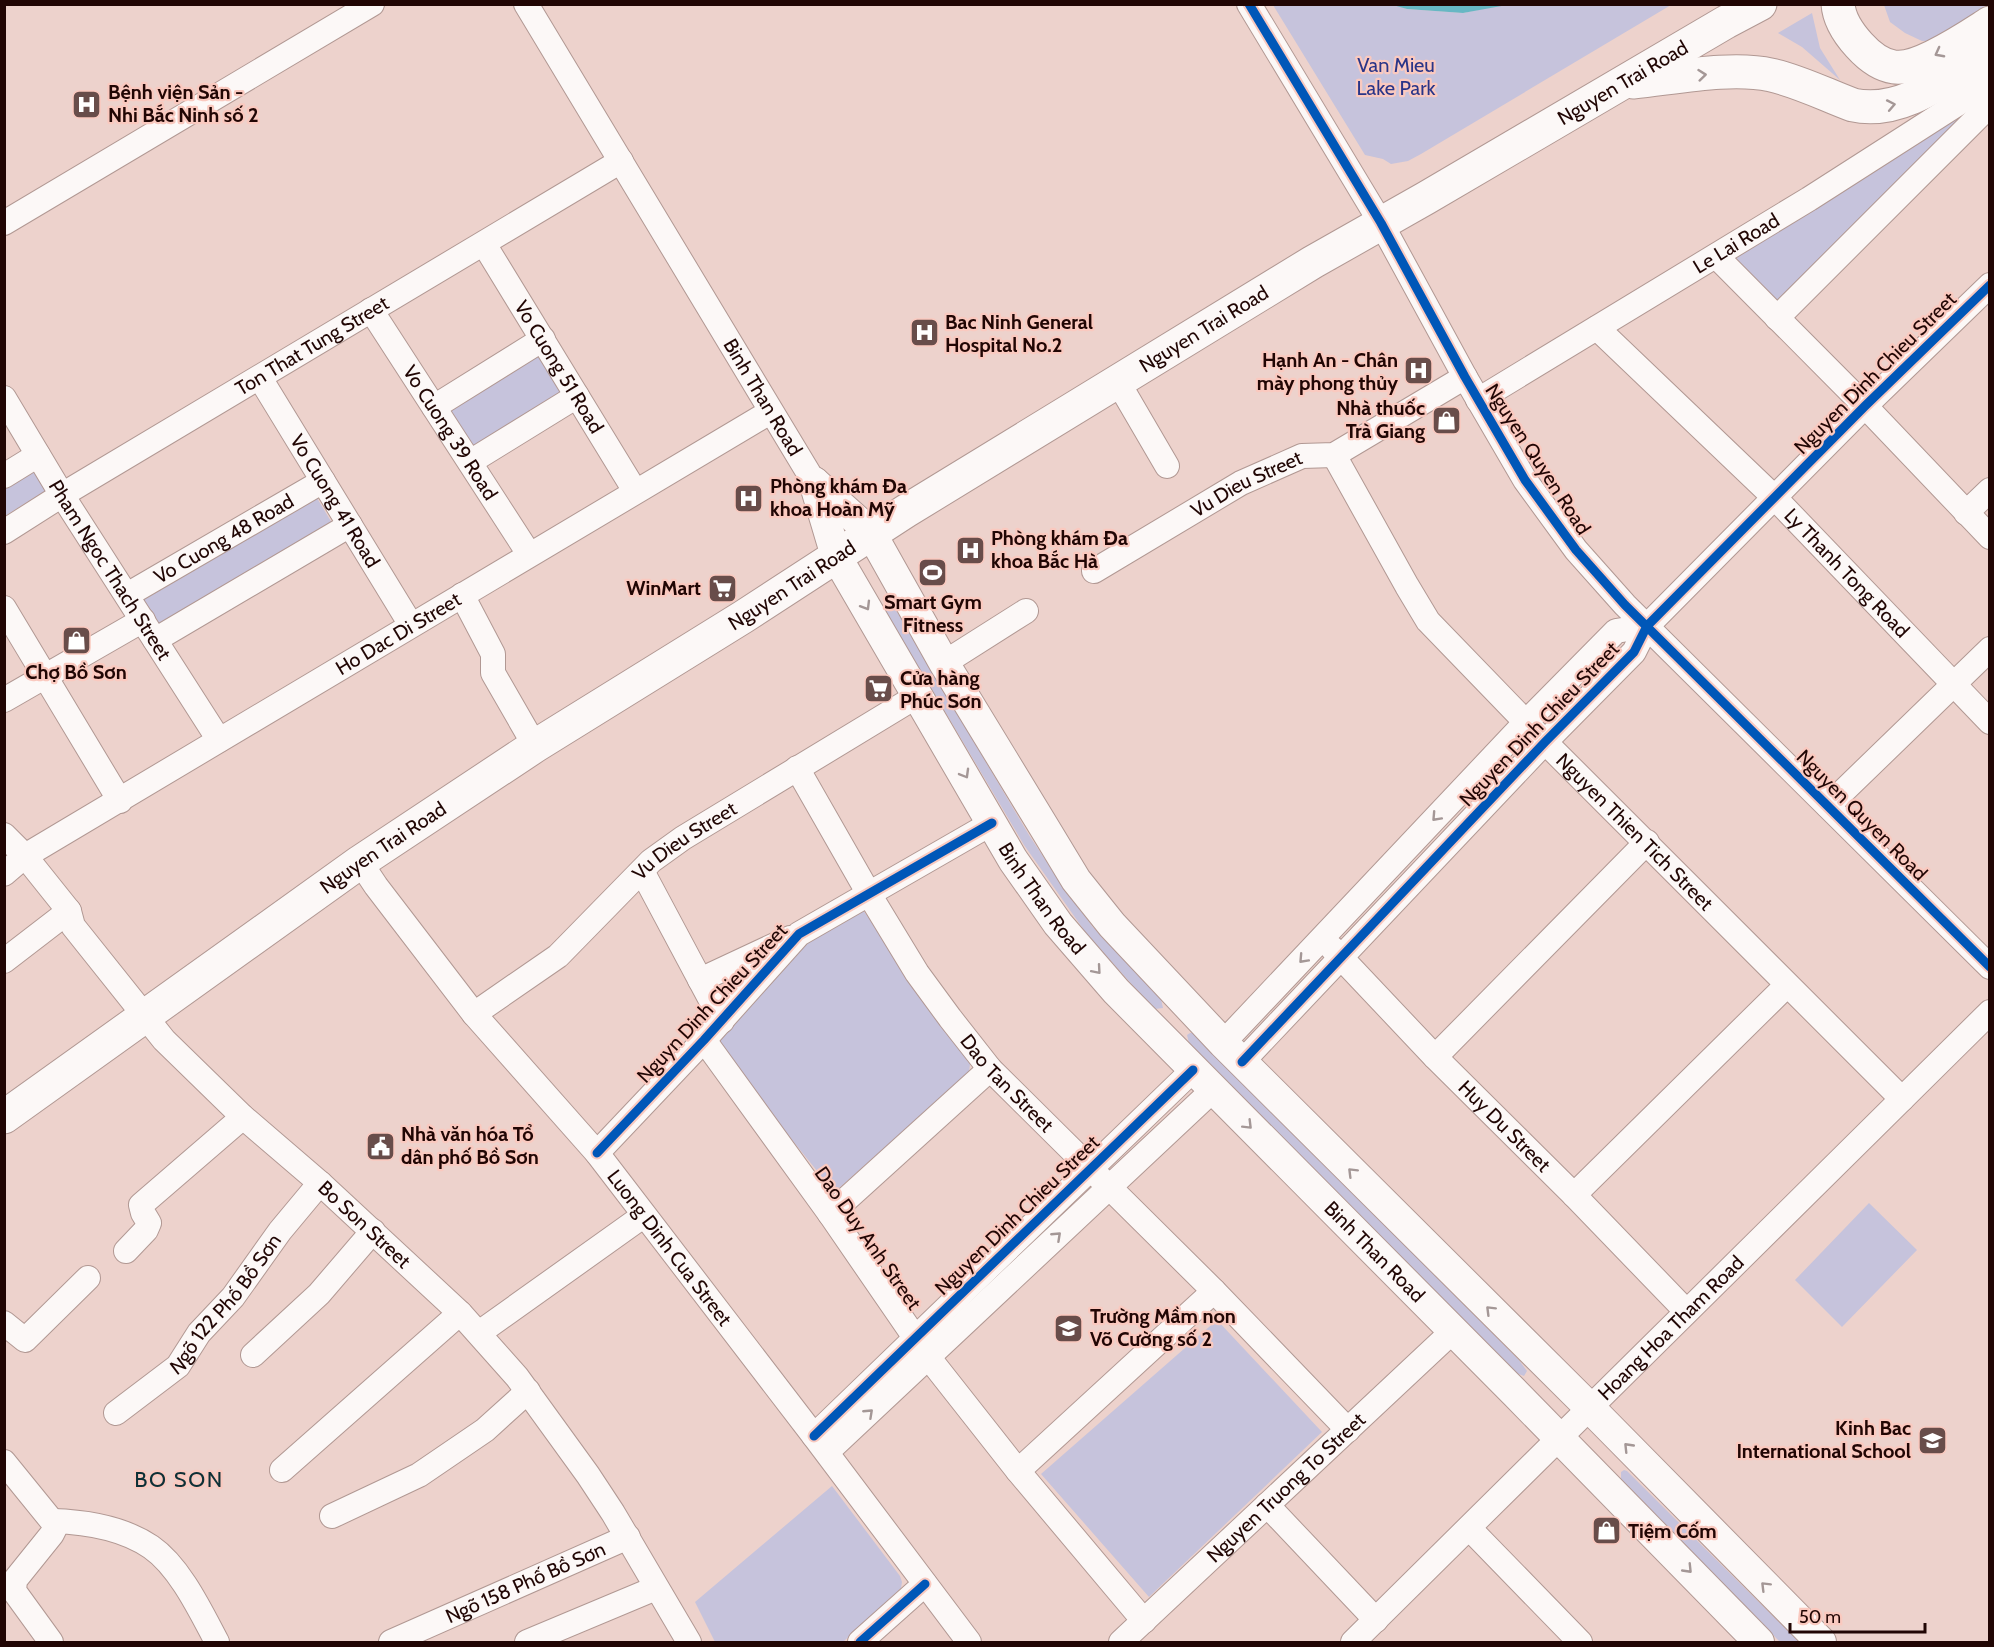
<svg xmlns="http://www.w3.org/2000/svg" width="1994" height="1647" font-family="Cabin,sans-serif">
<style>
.green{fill:#c6c3dc}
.water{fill:#67b7c4}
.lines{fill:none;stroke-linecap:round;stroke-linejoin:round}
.minor-casing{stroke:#b19893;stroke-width:26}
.major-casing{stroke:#b19893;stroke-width:32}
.highway-casing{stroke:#b19893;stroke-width:35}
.minor{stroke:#fcf8f7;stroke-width:24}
.major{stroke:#fcf8f7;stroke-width:30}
.highway{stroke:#fcf8f7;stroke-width:33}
.cycleway-casing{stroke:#fac9bf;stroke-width:13}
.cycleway{stroke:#0057b8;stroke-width:9}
.oneway{stroke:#a49796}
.labels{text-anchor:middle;stroke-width:4.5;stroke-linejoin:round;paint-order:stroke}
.park-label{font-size:20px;fill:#293588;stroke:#fac9bf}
.street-label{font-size:20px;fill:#210604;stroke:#fac9bf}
.poi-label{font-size:20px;font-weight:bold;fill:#210604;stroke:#fac9bf;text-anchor:start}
.quarter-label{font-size:22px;letter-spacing:1.5px;fill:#0e3036;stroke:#fac9bf}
</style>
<rect width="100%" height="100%" fill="#edd2cc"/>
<path class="green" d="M 1393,4 L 1407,9 L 1463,13 L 1507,4 L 1671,5 L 1421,154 L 1408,161 L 1391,164 L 1383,159 L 1365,155 L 1273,5 Z
M 1884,5 L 1989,5 L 1989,12 L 1936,41 L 1922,41 L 1905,33 L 1890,22 Z
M 1812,13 L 1820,48 L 1840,80 L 1802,47 L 1778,33 Z
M 1954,117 L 1957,121 L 1778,300 L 1772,301 L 1732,257 Z
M 542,342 L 575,395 L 471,457 L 439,405 Z
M 36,469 L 48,489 L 5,516 L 5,487 Z
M 317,498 L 332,523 L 155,628 L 140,602 Z
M 890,605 L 896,610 L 1029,835 L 1058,879 L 1092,926 L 1161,999 L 1163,1008 L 1155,1009 L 1151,1006 L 1086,933 L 1024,845 L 886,612 L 885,608 Z
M 863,910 L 970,1064 L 969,1073 L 839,1188 L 830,1187 L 721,1052 L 721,1036 L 799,940 Z
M 1190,1033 L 1194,1033 L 1198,1036 L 1519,1360 L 1527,1371 L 1524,1376 L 1516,1373 L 1189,1043 L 1187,1035 Z
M 1869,1203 L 1917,1250 L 1842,1327 L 1795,1280 Z
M 1217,1320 L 1322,1432 L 1149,1597 L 1041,1474 Z
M 1624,1470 L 1627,1471 L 1799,1642 L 1780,1642 L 1621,1479 L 1621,1472 Z
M 832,1486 L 900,1576 L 902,1582 L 901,1588 L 843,1642 L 715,1642 L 695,1602 Z"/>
<path class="water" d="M 1393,5 L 1507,5 L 1463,13 L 1407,9 Z"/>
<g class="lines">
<defs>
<g id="minor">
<path id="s1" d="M 526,4 L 814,482"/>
<path d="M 1249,4 L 1381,223 L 1465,377 L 1525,480 L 1576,550 L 1625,605 L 1990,967"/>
<path d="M 4,223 L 372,4"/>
<path id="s2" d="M 484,244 L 635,491"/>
<path d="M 1716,256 L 1865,406 L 1990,537"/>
<path id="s3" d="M 371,310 L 529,554"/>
<path d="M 1777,318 L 1990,105"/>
<path id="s4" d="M 1597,328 L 1775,498 L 1990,722"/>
<path id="s5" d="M 260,378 L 411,625"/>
<path d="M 1118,382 L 1167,466"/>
<path id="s6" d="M 4,398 L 62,495 L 219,740"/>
<path id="s7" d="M 1478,400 L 1809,199 L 1990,83"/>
<path d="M 434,407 L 543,339"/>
<path id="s8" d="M 1334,455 L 1407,586 L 1428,621 L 1545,742 L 1902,1099"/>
<path d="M 470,462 L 577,396"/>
<path d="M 4,476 L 38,455"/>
<path d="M 1966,513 L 1990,490"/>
<path id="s9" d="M 4,532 L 62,495 L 621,161"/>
<path id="s10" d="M 1094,571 L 1241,483 L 1302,456 L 1334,455 L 1465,377"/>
<path id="s11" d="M 127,595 L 323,481"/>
<path d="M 462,595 L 493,654 L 493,673 L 535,746"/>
<path d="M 4,608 L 120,801"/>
<path d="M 155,640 L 350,525"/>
<path d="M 944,663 L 1026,611"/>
<path d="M 4,700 L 143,620"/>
<path id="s12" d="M 797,768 L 869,894 L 917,973 L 950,1018 L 990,1069 L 1214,1291 L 1348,1430"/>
<path d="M 1828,806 L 1990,649"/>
<path id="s13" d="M 4,835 L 25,856 L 69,911 L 73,926 L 164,1040 L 243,1117 L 320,1183 L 460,1313 L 517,1377 L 588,1475 L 613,1513 L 689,1642"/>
<path id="s14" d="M 360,862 L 376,886 L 474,1014 L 597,1153 L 814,1436 L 969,1642"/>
<path d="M 642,871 L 722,1021"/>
<path id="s15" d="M 4,874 L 25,856 L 770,412"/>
<path id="s16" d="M 1332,948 L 1435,1057 L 1574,1195 L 1686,1311"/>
<path d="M 4,961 L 69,911"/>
<path d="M 700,980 L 790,938"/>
<path id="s17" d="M 474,1014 L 558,956 L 651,861 L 683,838 L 917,696"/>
<path d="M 704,1040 L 830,1214 L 929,1358 L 1018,1471 L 1144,1621"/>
<path d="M 1223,1043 L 1526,722 L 1616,631 L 1647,626"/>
<path d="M 1435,1057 L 1647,842"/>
<path d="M 1242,1062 L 1545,742 L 1634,652 L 1647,626 L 1865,406 L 1990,285"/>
<path d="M 597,1153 L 704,1040 L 799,934 L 992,823"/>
<path d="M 1574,1195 L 1787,985"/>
<path d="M 830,1214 L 990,1069"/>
<path d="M 126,1251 L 146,1230 L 149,1223 L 143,1213 L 141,1205 L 243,1117"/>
<path d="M 4,1323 L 25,1340 L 88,1278"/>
<path d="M 479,1333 L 643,1216"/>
<path d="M 253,1355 L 319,1294 L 373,1231"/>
<path id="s18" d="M 116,1413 L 178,1366 L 199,1333 L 233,1297 L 280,1231 L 320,1183"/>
<path d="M 814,1436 L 1193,1070"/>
<path d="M 827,1452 L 1213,1090"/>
<path d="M 4,1462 L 56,1526 L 52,1534 L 15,1580 L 14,1591 L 51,1642"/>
<path d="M 282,1470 L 460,1313"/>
<path d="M 1018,1471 L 1214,1291"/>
<path d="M 1267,1505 L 1376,1620"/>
<path d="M 332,1516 L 419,1475 L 485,1430 L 528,1391"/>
<path d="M 53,1521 C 86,1522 123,1528 151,1547 C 180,1567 201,1612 217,1642"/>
<path d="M 1469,1528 L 1580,1642"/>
<path id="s19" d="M 391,1642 L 628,1537"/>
<path d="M 527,1642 L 656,1588"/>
<path d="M 860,1642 L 925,1584"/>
<path id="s20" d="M 1121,1642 L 1453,1331"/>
<path id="s21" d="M 1353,1642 L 1990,1012"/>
</g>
<g id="major">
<path d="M 814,482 L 871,533 L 944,663 L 1047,832 L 1076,880 L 1112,925 L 1223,1043 L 1590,1408 L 1821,1642"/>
<path id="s22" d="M 814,482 L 836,556 L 1013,860 L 1058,924 L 1116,991 L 1516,1394 L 1759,1642"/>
</g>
<g id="highway">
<path d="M 1838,4 C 1839,19 1849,34 1859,45 C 1868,55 1880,65 1894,67 C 1919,71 1968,37 1990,23"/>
<path d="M 1633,82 C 1674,78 1731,66 1771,75 C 1799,81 1826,95 1853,105 C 1903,116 1949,76 1990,51"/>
<path id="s23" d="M 4,1117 L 360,862 L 535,746 L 743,617 L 906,511 L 1313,262 L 1426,198 L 1726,22 L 1760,4"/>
</g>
</defs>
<use href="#minor" class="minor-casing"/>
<use href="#major" class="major-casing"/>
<use href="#highway" class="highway-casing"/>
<use href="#minor" class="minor"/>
<use href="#major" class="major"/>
<use href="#highway" class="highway"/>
<defs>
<path id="cycleway" d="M 1249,4 L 1381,223 L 1465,377 L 1525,480 L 1576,550 L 1625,605 L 1990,967
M 1242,1062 L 1545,742 L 1634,652 L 1647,626 L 1865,406 L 1990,285
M 597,1153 L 704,1040 L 799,934 L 992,823
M 814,1436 L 1193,1070
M 860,1642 L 925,1584"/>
</defs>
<use href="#cycleway" class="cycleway-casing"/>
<use href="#cycleway" class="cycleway"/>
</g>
<defs><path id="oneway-chevron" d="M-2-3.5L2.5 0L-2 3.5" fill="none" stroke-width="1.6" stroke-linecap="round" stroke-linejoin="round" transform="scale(1.5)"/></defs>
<g class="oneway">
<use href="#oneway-chevron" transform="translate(1939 53) rotate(152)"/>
<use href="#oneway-chevron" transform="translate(1702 75) rotate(-6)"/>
<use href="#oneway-chevron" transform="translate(1891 105) rotate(-11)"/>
<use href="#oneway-chevron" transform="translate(866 606) rotate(59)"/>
<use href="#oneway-chevron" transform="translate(965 774) rotate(60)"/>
<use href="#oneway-chevron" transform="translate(1436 817) rotate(133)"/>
<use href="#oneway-chevron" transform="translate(1303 959) rotate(133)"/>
<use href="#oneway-chevron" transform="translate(1097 970) rotate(49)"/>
<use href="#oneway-chevron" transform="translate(1248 1125) rotate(45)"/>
<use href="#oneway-chevron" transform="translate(1352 1172) rotate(-135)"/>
<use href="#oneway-chevron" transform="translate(1057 1236) rotate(-43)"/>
<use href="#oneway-chevron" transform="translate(1490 1310) rotate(-135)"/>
<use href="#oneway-chevron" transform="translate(869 1413) rotate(-43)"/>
<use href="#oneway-chevron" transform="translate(1628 1447) rotate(-134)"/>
<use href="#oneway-chevron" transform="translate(1688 1569) rotate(46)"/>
<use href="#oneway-chevron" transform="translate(1765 1586) rotate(-135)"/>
</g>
<defs>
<symbol id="hospital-square" viewBox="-11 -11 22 22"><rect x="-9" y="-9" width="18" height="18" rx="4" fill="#684d4a" stroke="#fac9bf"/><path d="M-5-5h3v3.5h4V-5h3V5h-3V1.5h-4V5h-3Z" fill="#fff"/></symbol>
<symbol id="shop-square" viewBox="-11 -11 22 22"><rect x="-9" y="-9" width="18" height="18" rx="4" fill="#684d4a" stroke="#fac9bf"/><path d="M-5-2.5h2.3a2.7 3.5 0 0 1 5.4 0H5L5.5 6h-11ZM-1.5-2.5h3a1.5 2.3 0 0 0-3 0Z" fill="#fff"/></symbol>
<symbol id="stadium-square" viewBox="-11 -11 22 22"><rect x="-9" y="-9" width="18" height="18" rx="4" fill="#684d4a" stroke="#fac9bf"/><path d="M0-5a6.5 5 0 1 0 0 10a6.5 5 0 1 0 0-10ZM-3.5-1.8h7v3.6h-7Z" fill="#fff"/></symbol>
<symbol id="supermarket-square" viewBox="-11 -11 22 22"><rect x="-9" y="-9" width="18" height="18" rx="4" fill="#684d4a" stroke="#fac9bf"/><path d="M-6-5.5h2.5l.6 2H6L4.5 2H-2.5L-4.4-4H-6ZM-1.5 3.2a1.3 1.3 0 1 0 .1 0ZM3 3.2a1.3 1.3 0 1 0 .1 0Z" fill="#fff"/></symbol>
<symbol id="civic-square" viewBox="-11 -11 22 22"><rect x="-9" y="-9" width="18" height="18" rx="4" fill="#684d4a" stroke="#fac9bf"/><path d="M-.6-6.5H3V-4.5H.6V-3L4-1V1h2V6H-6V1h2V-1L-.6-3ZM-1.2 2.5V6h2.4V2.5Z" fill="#fff"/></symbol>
<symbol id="school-square" viewBox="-11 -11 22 22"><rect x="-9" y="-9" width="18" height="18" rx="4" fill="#684d4a" stroke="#fac9bf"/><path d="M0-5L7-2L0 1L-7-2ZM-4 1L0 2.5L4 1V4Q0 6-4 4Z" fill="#fff"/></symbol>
</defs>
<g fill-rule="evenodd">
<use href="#hospital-square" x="70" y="88" width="33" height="33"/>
<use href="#hospital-square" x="908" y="316" width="33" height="33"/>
<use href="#hospital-square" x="1402" y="354" width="33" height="33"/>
<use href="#shop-square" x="1430" y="404" width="33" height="33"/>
<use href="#hospital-square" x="732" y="482" width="33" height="33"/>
<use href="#hospital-square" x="954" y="534" width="33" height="33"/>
<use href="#stadium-square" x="916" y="556" width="33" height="33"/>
<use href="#supermarket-square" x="706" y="572" width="33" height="33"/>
<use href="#shop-square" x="60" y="624" width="33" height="33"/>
<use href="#supermarket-square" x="862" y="672" width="33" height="33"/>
<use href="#civic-square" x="364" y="1130" width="33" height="33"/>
<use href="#school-square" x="1052" y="1312" width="33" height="33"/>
<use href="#school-square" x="1916" y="1424" width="33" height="33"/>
<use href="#shop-square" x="1590" y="1514" width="33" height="33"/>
</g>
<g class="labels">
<g class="park-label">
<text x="1396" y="72">Van Mieu<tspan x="1396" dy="23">Lake Park</tspan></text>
</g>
<g class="street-label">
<text dy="7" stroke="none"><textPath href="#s23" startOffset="1922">Nguyen Trai Road</textPath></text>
<text dy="7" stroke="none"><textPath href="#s7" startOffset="302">Le Lai Road</textPath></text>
<text dy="7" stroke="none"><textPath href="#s23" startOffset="1436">Nguyen Trai Road</textPath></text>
<text dy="7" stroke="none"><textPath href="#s9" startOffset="360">Ton That Tung Street</textPath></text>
<text dy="7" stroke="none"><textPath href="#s2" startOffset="144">Vo Cuong 51 Road</textPath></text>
<text transform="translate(1875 373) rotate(-45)" y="7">Nguyen Dinh Chieu Street</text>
<text dy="7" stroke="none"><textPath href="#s1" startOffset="459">Binh Than Road</textPath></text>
<text dy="7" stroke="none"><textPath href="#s3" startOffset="146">Vo Cuong 39 Road</textPath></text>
<text transform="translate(1538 459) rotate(57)" y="7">Nguyen Quyen Road</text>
<text dy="7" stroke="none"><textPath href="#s10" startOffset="176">Vu Dieu Street</textPath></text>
<text dy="7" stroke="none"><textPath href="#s5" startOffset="144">Vo Cuong 41 Road</textPath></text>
<text dy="7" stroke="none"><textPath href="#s11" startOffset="112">Vo Cuong 48 Road</textPath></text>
<text dy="7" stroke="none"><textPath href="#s6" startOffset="202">Pham Ngoc Thach Street</textPath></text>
<text dy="7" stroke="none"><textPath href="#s4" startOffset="350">Ly Thanh Tong Road</textPath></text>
<text dy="7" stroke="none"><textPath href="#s23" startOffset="951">Nguyen Trai Road</textPath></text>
<text dy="7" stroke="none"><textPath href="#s15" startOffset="462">Ho Dac Di Street</textPath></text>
<text transform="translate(1539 724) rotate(-46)" y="7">Nguyen Dinh Chieu Street</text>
<text transform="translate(1862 815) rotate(45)" y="7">Nguyen Quyen Road</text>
<text dy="7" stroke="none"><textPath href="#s8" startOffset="486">Nguyen Thien Tich Street</textPath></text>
<text dy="7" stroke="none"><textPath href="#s17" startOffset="274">Vu Dieu Street</textPath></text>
<text dy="7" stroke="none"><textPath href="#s23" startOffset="465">Nguyen Trai Road</textPath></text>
<text dy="7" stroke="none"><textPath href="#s22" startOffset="477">Binh Than Road</textPath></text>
<text transform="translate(712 1003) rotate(-47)" y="7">Nguyn Dinh Chieu Street</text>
<text dy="7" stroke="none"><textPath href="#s12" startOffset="380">Dao Tan Street</textPath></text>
<text dy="7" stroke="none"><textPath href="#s16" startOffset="248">Huy Du Street</textPath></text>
<text transform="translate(1017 1215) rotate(-44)" y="7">Nguyen Dinh Chieu Street</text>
<text dy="7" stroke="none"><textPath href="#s13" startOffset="534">Bo Son Street</textPath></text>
<text transform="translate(868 1238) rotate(55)" y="7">Dao Duy Anh Street</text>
<text dy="7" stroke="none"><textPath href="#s14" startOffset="495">Luong Dinh Cua Street</textPath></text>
<text dy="7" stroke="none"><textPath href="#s22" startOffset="963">Binh Than Road</textPath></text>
<text dy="7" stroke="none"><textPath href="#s18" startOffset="156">Ngõ 122 Phố Bồ Sơn</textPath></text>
<text dy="7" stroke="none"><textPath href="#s21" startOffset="447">Hoang Hoa Tham Road</textPath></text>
<text dy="7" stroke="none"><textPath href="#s20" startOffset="226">Nguyen Truong To Street</textPath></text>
<text dy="7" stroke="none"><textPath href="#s19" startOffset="147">Ngõ 158 Phố Bồ Sơn</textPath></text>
</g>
<g class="poi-label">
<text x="108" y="99">Bệnh viện Sản -<tspan x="108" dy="23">Nhi Bắc Ninh số 2</tspan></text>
<text x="945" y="329">Bac Ninh General<tspan x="945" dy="23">Hospital No.2</tspan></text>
<text x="1398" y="367" text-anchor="end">Hạnh An - Chân<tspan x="1398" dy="23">mày phong thủy</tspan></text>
<text x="1425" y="415" text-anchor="end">Nhà thuốc<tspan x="1425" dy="23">Trà Giang</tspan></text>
<text x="770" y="493">Phòng khám Đa<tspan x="770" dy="23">khoa Hoàn Mỹ</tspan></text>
<text x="991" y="545">Phòng khám Đa<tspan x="991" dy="23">khoa Bắc Hà</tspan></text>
<text x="701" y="595" text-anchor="end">WinMart</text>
<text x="933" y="609" text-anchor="middle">Smart Gym<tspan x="933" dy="23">Fitness</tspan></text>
<text x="76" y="679" text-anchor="middle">Chợ Bồ Sơn</text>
<text x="900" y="685">Cửa hàng<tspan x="900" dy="23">Phúc Sơn</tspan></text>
<text x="401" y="1141">Nhà văn hóa Tổ<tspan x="401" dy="23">dân phố Bồ Sơn</tspan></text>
<text x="1090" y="1323">Trường Mầm non<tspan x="1090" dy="23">Võ Cường số 2</tspan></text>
<text x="1911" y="1435" text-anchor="end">Kinh Bac<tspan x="1911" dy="23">International School</tspan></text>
<text x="1628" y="1538">Tiệm Cốm</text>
</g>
<g class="quarter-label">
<text x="179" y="1487">BO SON</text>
</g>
</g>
<rect width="1994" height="1647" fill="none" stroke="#210604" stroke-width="12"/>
<path d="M1790 1623v9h135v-9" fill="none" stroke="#210604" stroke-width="3"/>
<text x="1799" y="1623" font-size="18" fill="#210604" stroke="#fac9bf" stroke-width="4.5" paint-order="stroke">50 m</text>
</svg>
